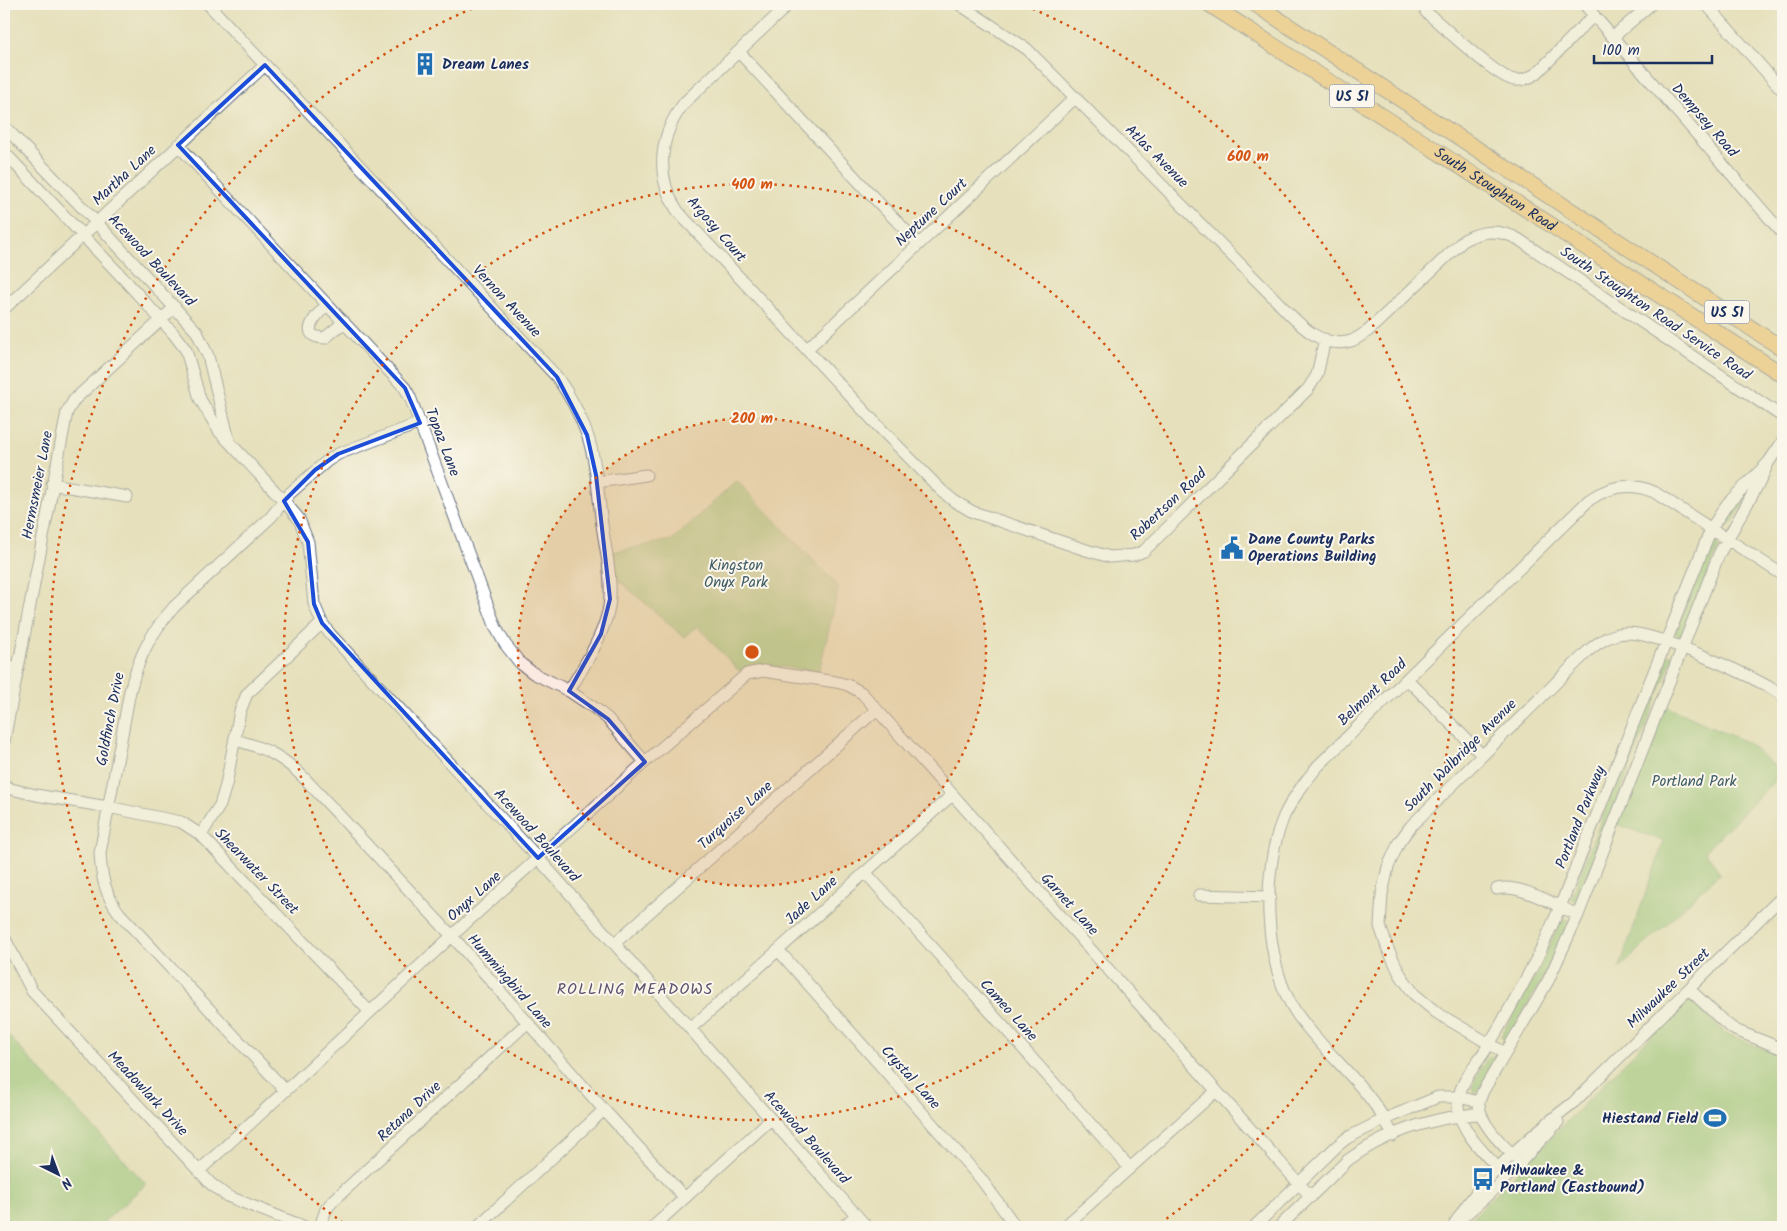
<svg xmlns="http://www.w3.org/2000/svg" width="1787" height="1231" font-family="Kalam,sans-serif">
<style>
.green{fill:#8ec476;stroke:#547a6a}
.lines{fill:none;stroke-linecap:round;stroke-linejoin:round}
.minor-casing{stroke:#626d7f;stroke-width:13}
.major-casing{stroke:#626d7f;stroke-width:17}
.minor{stroke:#fff;stroke-width:11}
.major{stroke:#f7c06c;stroke-width:15}
.marked{fill:none;stroke:#1d4ed8;stroke-width:4;stroke-linejoin:round}
.ring{fill:none;stroke:#d45514;stroke-width:2.5;stroke-dasharray:2.5 5}
.labels{text-anchor:middle;stroke-width:4;stroke-linejoin:round;paint-order:stroke}
.shield{fill:#fbf7ec;stroke:#5e6b89;stroke-width:1}
.shield-label{font-size:14px;font-weight:bold;fill:#1b2f5e}
.poi-label{font-size:15px;font-weight:bold;fill:#1b2f5e;stroke:#fbf7ec;text-anchor:start}
.street-label{font-size:15px;fill:#1b2f5e;stroke:#fbf7ec}
.park-label{font-size:15px;fill:#3e5c65;stroke:#fbf7ec}
.neighbourhood-label{font-size:16px;letter-spacing:1px;fill:#5c536e;stroke:#fbf7ec}
.centre{fill:#d45514;stroke:#fbf7ec;stroke-width:2.5}
.ring-label{font-size:15px;text-anchor:middle;font-weight:bold;fill:#d45514;stroke:#fbf7ec;stroke-width:4;stroke-linejoin:round;paint-order:stroke}
</style>
<rect width="100%" height="100%" fill="#fbf7ec"/>
<filter id="ink" filterUnits="userSpaceOnUse"><feTurbulence type="fractalNoise" baseFrequency=".02" numOctaves="2"/><feDisplacementMap in="SourceGraphic" scale="10" xChannelSelector="R" yChannelSelector="G"/><feConvolveMatrix kernelMatrix="1 2 1 2 8 2 1 2 1" color-interpolation-filters="sRGB"/></filter>
<filter id="wash" filterUnits="userSpaceOnUse"><feTurbulence type="fractalNoise" baseFrequency=".0096" numOctaves="4" result="noise"/><feDisplacementMap in="SourceGraphic" scale="20" xChannelSelector="R" yChannelSelector="G"/><feGaussianBlur stdDeviation="1.12" result="paint"/><feColorMatrix in="noise" values="0 0 0 0 0 0 0 0 0 0 0 0 0 0 0 0 0 1.4 0 .05"/><feComposite in="paint" operator="in"/></filter>
<g filter="url(#wash)">
<rect width="100%" height="100%" fill="#e6e0bc"/>
<path class="green" d="M 737,481 L 839,587 L 819,671 L 754,664 L 739,671 L 697,626 L 684,637 L 615,577 L 613,552 L 672,540 Z
M 1755,485 L 1731,524 L 1727,525 L 1724,524 L 1723,521 L 1726,515 Z
M 1716,542 L 1719,547 L 1682,636 L 1679,637 L 1675,632 L 1711,544 Z
M 1671,654 L 1673,656 L 1579,899 L 1576,901 L 1573,900 L 1571,897 L 1665,657 Z
M 1663,705 L 1748,743 L 1782,773 L 1705,851 L 1720,873 L 1619,969 L 1664,841 L 1616,824 Z
M 1565,918 L 1569,922 L 1546,973 L 1507,1040 L 1504,1040 L 1501,1036 L 1534,978 L 1560,922 Z
M 1688,998 L 1725,1033 L 1783,1057 L 1783,1227 L 1478,1227 L 1471,1219 Z
M 4,1031 L 146,1184 L 98,1227 L 4,1227 Z
M 1492,1056 L 1496,1062 L 1477,1093 L 1475,1093 L 1472,1088 C 1476,1078 1482,1061 1492,1056 Z"/>
</g>
<g filter="url(#ink)">
<g class="lines">
<defs>
<path id="minor" d="M 208,4 L 557,377 C 569,394 580,415 587,434 C 597,463 598,495 602,525 C 606,551 614,586 608,612 C 601,640 584,666 569,691
M 789,4 L 685,102 C 660,133 654,175 677,210 C 682,217 689,223 695,230 L 881,429 L 942,491 L 954,501 L 973,512 L 1086,550 L 1110,557 L 1134,555 L 1144,551 L 1150,545 L 1308,389 L 1317,375 L 1325,339
M 959,4 L 1027,49 L 1271,295 C 1291,315 1318,351 1351,341 C 1357,339 1363,334 1368,331 L 1464,240 C 1483,230 1499,229 1518,239 L 1783,417
M 1584,4 L 1783,234
M 1706,4 L 1783,91
M 1426,12 C 1442,25 1498,79 1515,80 C 1523,81 1531,77 1537,73 L 1594,15
M 1613,37 L 1651,4
M 739,52 L 874,198 L 919,244
M 4,126 L 96,222 L 197,332 L 208,356 L 229,440
M 178,145 L 405,388 L 410,397 L 496,628 L 505,644 L 520,663 L 533,673 L 569,691 L 596,709 L 608,719 L 645,762
M 4,152 L 123,278 L 173,333 L 186,350 L 200,399 L 219,431 L 284,501 L 299,519 L 308,542 L 314,604 L 322,623 L 330,634 L 538,858 L 867,1227
M 327,305 C 317,314 296,337 325,338 L 344,322
M 4,309 L 265,65
M 807,349 L 1076,97
M 597,482 L 646,475
M 52,484 L 127,497
M 4,666 L 17,668
M 1407,679 L 1482,755
M 235,740 C 266,748 284,757 307,781 L 452,936 L 604,1110 L 685,1198
M 4,741 L 67,412 L 74,400 L 175,307
M 4,785 L 11,789 L 36,795 L 108,807 L 181,822 L 201,835 L 370,1012
M 201,835 L 220,805 L 226,785 L 240,711 L 247,694 L 322,623
M 865,872 L 1130,1168
M 1497,889 C 1519,883 1557,906 1578,915
M 1199,895 L 1270,897
M 4,937 L 32,991 L 211,1184 L 227,1196 L 305,1227
M 615,943 L 876,710
M 778,950 L 981,1179 L 1016,1227
M 1689,989 L 1724,1022 L 1735,1030 L 1783,1049
M 691,1028 L 952,795
M 1505,1053 L 1437,1013 L 1414,994 L 1400,974 L 1387,947 L 1380,926 L 1382,894 L 1388,867 L 1399,842 L 1411,826 L 1587,652 C 1598,642 1612,633 1628,633 C 1658,633 1758,678 1783,696
M 285,1090 L 120,914 C 105,895 101,876 100,853 L 130,691 C 139,656 150,634 174,607 L 271,517 L 290,493 L 327,461 L 338,454 L 420,423
M 1393,1136 C 1372,1088 1327,1057 1297,1014 C 1263,965 1261,870 1284,816 C 1293,797 1305,782 1318,766 L 1589,500 C 1609,486 1631,482 1654,492 L 1783,575
M 1521,1163 C 1507,1149 1477,1123 1479,1102 C 1480,1098 1482,1094 1483,1091 L 1548,981 L 1578,915 L 1719,554 L 1760,481 L 1768,463 L 1783,441
M 200,1170 L 468,921 L 645,762 L 747,674 L 763,671 L 836,682 L 848,685 L 862,693 L 1311,1197
M 1507,1177 C 1489,1158 1460,1133 1458,1106 C 1457,1084 1477,1064 1488,1046 C 1503,1022 1516,997 1529,973 C 1541,952 1550,929 1560,907 L 1711,529 L 1727,504 L 1768,463
M 1463,1217 L 1498,1186 L 1558,1122
M 1455,1223 C 1484,1175 1530,1136 1574,1102 L 1783,896
M 320,1227 L 326,1209 L 334,1200 L 527,1023
M 477,1227 L 604,1110
M 653,1227 L 771,1119
M 843,1227 L 856,1215
M 1064,1227 L 1216,1091
M 1254,1227 L 1337,1146 L 1347,1138 L 1385,1119 L 1438,1097 L 1459,1097 L 1479,1102
M 1279,1227 L 1348,1160 C 1372,1143 1402,1129 1430,1122 C 1446,1117 1464,1116 1481,1113"/>
<g id="major">
<path id="s1" d="M 1209,4 L 1783,375"/>
<path d="M 1255,4 L 1783,349"/>
</g>
</defs>
<use href="#minor" class="minor-casing"/>
<use href="#major" class="major-casing"/>
<use href="#minor" class="minor"/>
<use href="#major" class="major"/>
</g>
</g>
<path d="M0 0H1787V1231H0ZM 265,65 L 557,377 L 587,435 L 596,475 L 610,599 L 601,634 L 569,691 L 608,719 L 645,762 L 538,858 L 322,623 L 314,604 L 308,542 L 284,501 L 315,470 L 338,454 L 420,423 L 405,388 L 178,145 Z" fill="#e6e0bc" fill-opacity=".55" fill-rule="evenodd"/>
<path class="marked" d="M 265,65 L 557,377 L 587,435 L 596,475 L 610,599 L 601,634 L 569,691 L 608,719 L 645,762 L 538,858 L 322,623 L 314,604 L 308,542 L 284,501 L 315,470 L 338,454 L 420,423 L 405,388 L 178,145 Z"/>
<circle cx="752" cy="652" r="234" fill="#d45514" fill-opacity=".12"/>
<g class="ring">
<circle cx="752" cy="652" r="234"/>
<circle cx="752" cy="652" r="468"/>
<path d="M349 1227A702 702 0 0 1 478 6M1026 6A702 702 0 0 1 1155 1227"/>
</g>
<defs>
<symbol id="building-bare" viewBox="-9 -9 18 18"><path d="M-4-6H4V6H1V3H-1V6H-4ZM-2.5-4.3h1.7v1.8h-1.7ZM.8-4.3h1.7v1.8H.8ZM-2.5-1h1.7V.8h-1.7ZM.8-1h1.7V.8H.8Z" fill="#1f6fb2" stroke="#fbf7ec" stroke-width="2.5" paint-order="stroke"/></symbol>
<symbol id="civic-bare" viewBox="-9 -9 18 18"><path d="M-.6-6.5H3V-4.5H.6V-3L4-1V1h2V6H-6V1h2V-1L-.6-3ZM-1.2 2.5V6h2.4V2.5Z" fill="#1f6fb2" stroke="#fbf7ec" stroke-width="2.5" paint-order="stroke"/></symbol>
<symbol id="stadium-bare" viewBox="-9 -9 18 18"><path d="M0-5a6.5 5 0 1 0 0 10a6.5 5 0 1 0 0-10ZM-3.5-1.8h7v3.6h-7Z" fill="#1f6fb2" stroke="#fbf7ec" stroke-width="2.5" paint-order="stroke"/></symbol>
<symbol id="bus-bare" viewBox="-9 -9 18 18"><path d="M-5-6H5V4H4V6H2V4H-2V6H-4V4H-5ZM-3.5-4V0h7V-4ZM-3.5 1.2v1.5H-2V1.2ZM2 1.2v1.5H3.5V1.2Z" fill="#1f6fb2" stroke="#fbf7ec" stroke-width="2.5" paint-order="stroke"/></symbol>
</defs>
<g fill-rule="evenodd">
<use href="#building-bare" x="409" y="48" width="32" height="32"/>
<use href="#civic-bare" x="1216" y="532" width="32" height="32"/>
<use href="#stadium-bare" x="1699" y="1102" width="32" height="32"/>
<use href="#bus-bare" x="1467" y="1163" width="32" height="32"/>
</g>
<g class="labels">
<g class="shield">
<rect x="1329.5" y="84.5" width="45" height="23" rx="4"/>
<rect x="1704.5" y="300.5" width="45" height="23" rx="4"/>
</g>
<g class="shield-label">
<text x="1352" y="101">US 51</text>
<text x="1727" y="317">US 51</text>
</g>
<g class="poi-label">
<text x="442" y="69">Dream Lanes</text>
<text x="1248" y="544">Dane County Parks<tspan x="1248" dy="17">Operations Building</tspan></text>
<text x="1698" y="1123" text-anchor="end">Hiestand Field</text>
<text x="1500" y="1175">Milwaukee &amp;<tspan x="1500" dy="17">Portland (Eastbound)</tspan></text>
</g>
<g class="street-label">
<text transform="translate(1705 120) rotate(49)" y="5">Dempsey Road</text>
<text transform="translate(1157 156) rotate(45)" y="5">Atlas Avenue</text>
<text transform="translate(124 175) rotate(-43)" y="5">Martha Lane</text>
<text dy="5" stroke="none"><textPath href="#s1" startOffset="341">South Stoughton Road</textPath></text>
<text transform="translate(931 212) rotate(-43)" y="5">Neptune Court</text>
<text transform="translate(717 229) rotate(49)" y="5">Argosy Court</text>
<text transform="translate(152 260) rotate(47)" y="5">Acewood Boulevard</text>
<text transform="translate(507 301) rotate(47)" y="5">Vernon Avenue</text>
<text transform="translate(1656 313) rotate(34)" y="5">South Stoughton Road Service Road</text>
<text transform="translate(443 442) rotate(69)" y="5">Topaz Lane</text>
<text transform="translate(37 485) rotate(-79)" y="5">Hermsmeier Lane</text>
<text transform="translate(1168 504) rotate(-43)" y="5">Robertson Road</text>
<text transform="translate(1372 692) rotate(-44)" y="5">Belmont Road</text>
<text transform="translate(110 719) rotate(-79)" y="5">Goldfinch Drive</text>
<text transform="translate(1460 755) rotate(-45)" y="5">South Walbridge Avenue</text>
<text transform="translate(735 815) rotate(-42)" y="5">Turquoise Lane</text>
<text transform="translate(1580 817) rotate(-68)" y="5">Portland Parkway</text>
<text transform="translate(537 835) rotate(48)" y="5">Acewood Boulevard</text>
<text transform="translate(257 871) rotate(46)" y="5">Shearwater Street</text>
<text transform="translate(474 896) rotate(-42)" y="5">Onyx Lane</text>
<text transform="translate(811 900) rotate(-42)" y="5">Jade Lane</text>
<text transform="translate(1070 904) rotate(48)" y="5">Garnet Lane</text>
<text transform="translate(510 981) rotate(49)" y="5">Hummingbird Lane</text>
<text transform="translate(1668 988) rotate(-44)" y="5">Milwaukee Street</text>
<text transform="translate(1009 1010) rotate(48)" y="5">Cameo Lane</text>
<text transform="translate(911 1077) rotate(48)" y="5">Crystal Lane</text>
<text transform="translate(148 1093) rotate(47)" y="5">Meadowlark Drive</text>
<text transform="translate(409 1111) rotate(-43)" y="5">Retana Drive</text>
<text transform="translate(807 1137) rotate(48)" y="5">Acewood Boulevard</text>
</g>
<g class="park-label">
<text x="736" y="570">Kingston<tspan x="736" dy="17">Onyx Park</tspan></text>
<text x="1694" y="786">Portland Park</text>
</g>
<g class="neighbourhood-label">
<text x="635" y="994">ROLLING MEADOWS</text>
</g>
</g>
<circle cx="752" cy="652" r="8" class="centre"/>
<g class="ring-label">
<text x="1248" y="161">600 m</text>
<text x="752" y="189">400 m</text>
<text x="752" y="423">200 m</text>
</g>
<rect width="1787" height="1231" fill="none" stroke="#fbf7ec" stroke-width="20"/>
<g transform="translate(58 1174) rotate(138)" stroke="#fbf7ec" stroke-width="4" paint-order="stroke">
<path d="M0-4L9 19L0 12L-9 19Z" fill="#1b2f5e"/>
<text y="-8" font-size="14" font-weight="bold" text-anchor="middle" fill="#1b2f5e">N</text>
</g>
<path d="M1594 55v8h118v-8" fill="none" stroke="#1b2f5e" stroke-width="2.5"/>
<text x="1602" y="55" font-size="15" fill="#1b2f5e" stroke="#fbf7ec" stroke-width="4" paint-order="stroke">100 m</text>
</svg>
